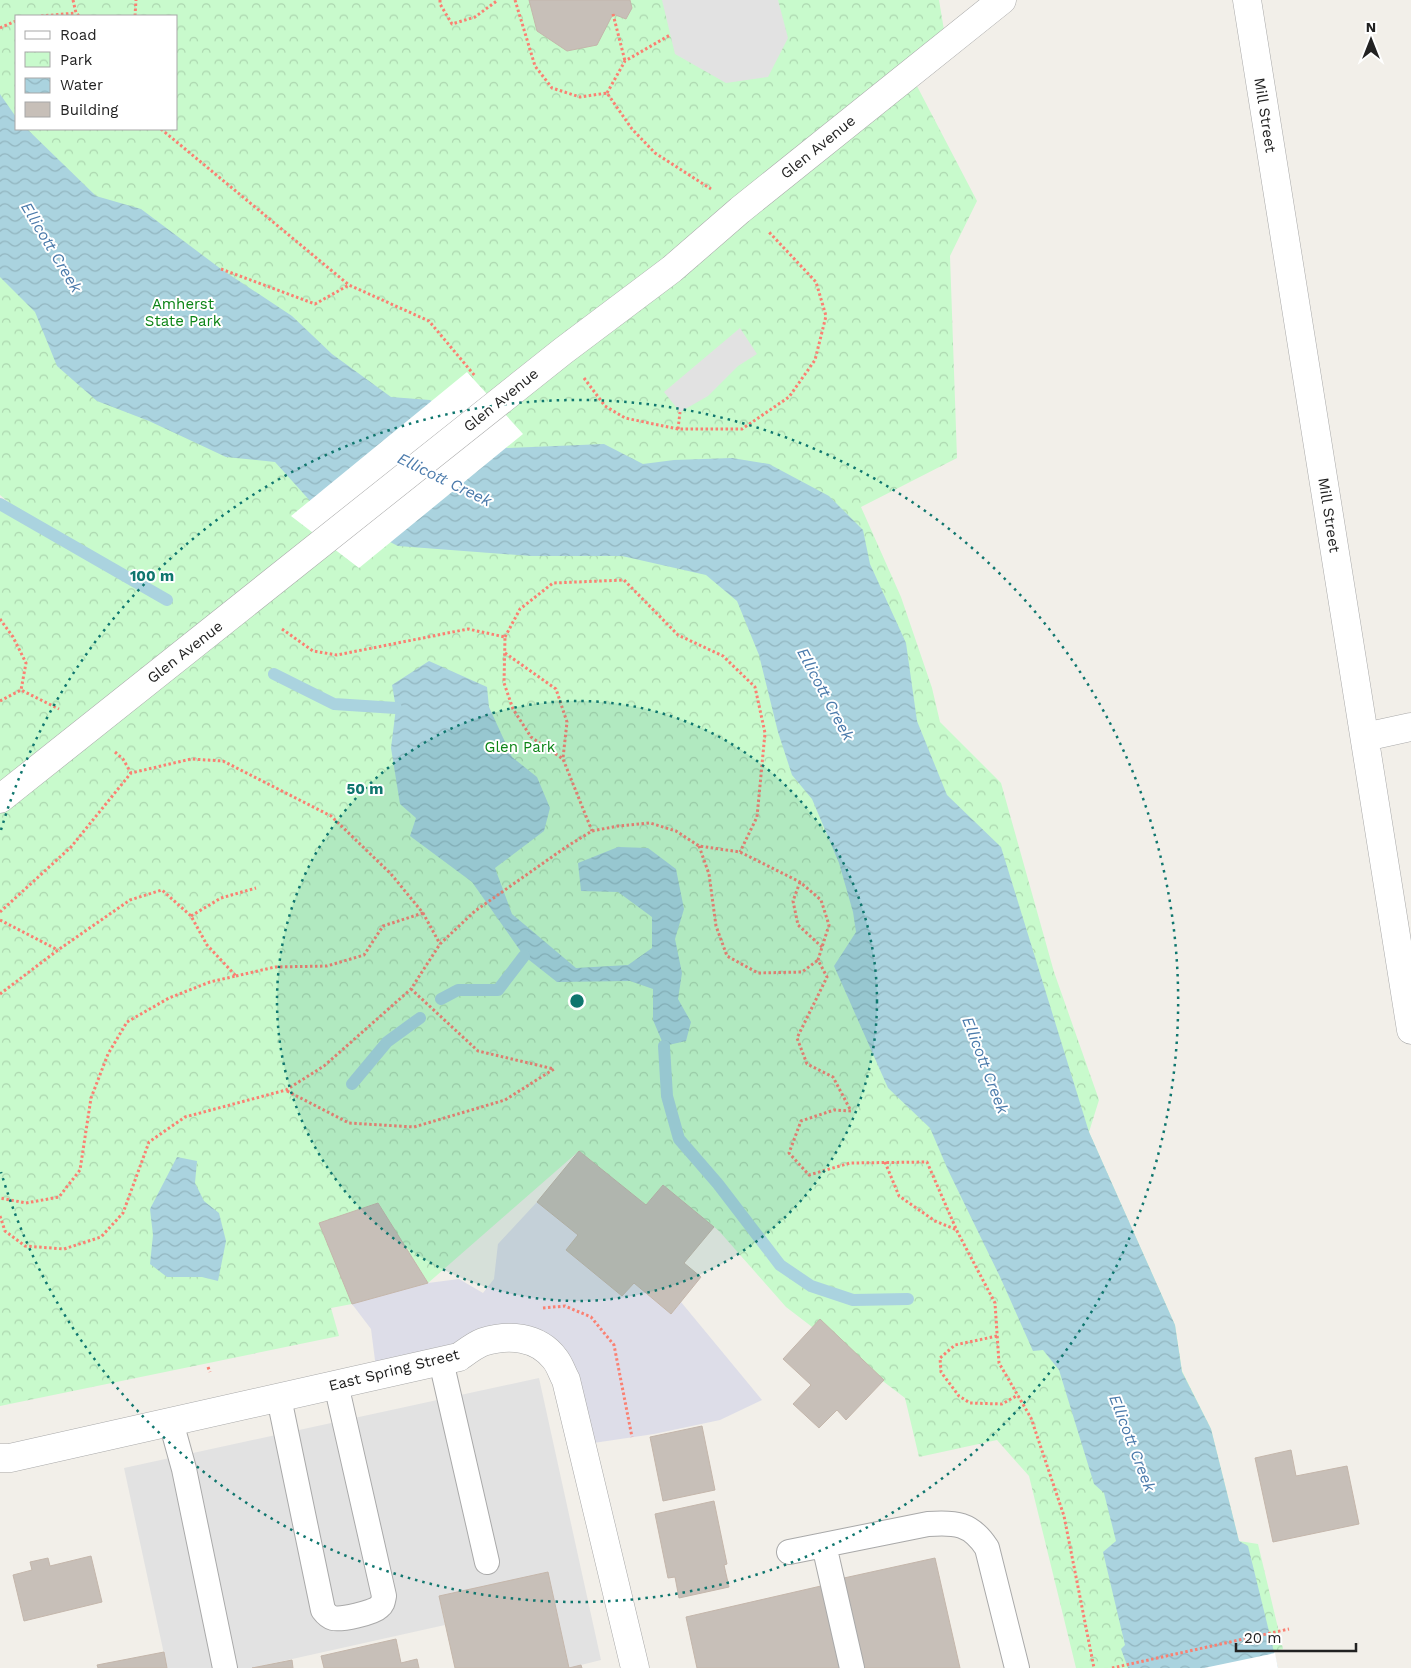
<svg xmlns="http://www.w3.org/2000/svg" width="1411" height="1668" font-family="'Work Sans',sans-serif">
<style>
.park{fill:url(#park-crowns);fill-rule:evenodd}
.parking{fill:#e2e2e2}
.plaza{fill:#dddde8}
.water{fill:url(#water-waves)}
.pier{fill:#fff}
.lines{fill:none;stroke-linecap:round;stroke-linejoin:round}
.stream{stroke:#aad3df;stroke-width:12}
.building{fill:#c7bfb8;stroke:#c4b6ab}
.service-casing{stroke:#a9a9a9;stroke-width:26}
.minor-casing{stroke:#a9a9a9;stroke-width:29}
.path{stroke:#fa8072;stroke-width:3;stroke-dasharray:2.5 2.5;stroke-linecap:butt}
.service{stroke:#fff;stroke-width:24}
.minor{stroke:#fff;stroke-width:28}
.ring{fill:none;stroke:#0f766e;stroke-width:2.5;stroke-dasharray:2.5 5}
.labels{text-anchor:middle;stroke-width:4;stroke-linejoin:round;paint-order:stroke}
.street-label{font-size:15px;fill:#222;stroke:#fff}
.park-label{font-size:15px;fill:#0c8416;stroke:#fff}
.water-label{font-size:16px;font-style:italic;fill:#4a7aab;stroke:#fff}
.centre{fill:#0f766e;stroke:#fff;stroke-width:2.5}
.ring-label{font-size:15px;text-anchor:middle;font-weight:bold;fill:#0f766e;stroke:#fff;stroke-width:4;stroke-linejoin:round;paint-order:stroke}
</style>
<defs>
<pattern id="park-crowns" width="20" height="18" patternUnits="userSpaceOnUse" patternTransform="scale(1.25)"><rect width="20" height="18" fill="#c8facc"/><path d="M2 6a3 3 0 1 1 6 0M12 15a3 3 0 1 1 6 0" fill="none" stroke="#acd6af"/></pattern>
<pattern id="water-waves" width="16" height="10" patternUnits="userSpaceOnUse" patternTransform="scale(1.25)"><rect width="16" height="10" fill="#aad3df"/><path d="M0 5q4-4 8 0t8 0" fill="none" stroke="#92b5bf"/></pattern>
</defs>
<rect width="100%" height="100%" fill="#f2efe9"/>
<path class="park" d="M 0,0 L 939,0 L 944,30 L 907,67 L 977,201 L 950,256 L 957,458 L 861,507 L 901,597 L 932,688 L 940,722 L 1001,783 L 1054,972 L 1099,1100 L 1089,1132 L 1175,1325 L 1182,1371 L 1211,1429 L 1239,1541 L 1258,1544 L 1283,1649 L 1201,1668 L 1076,1668 L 1029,1476 L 997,1440 L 919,1457 L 905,1398 L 786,1307 L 719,1231 L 663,1185 L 646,1205 L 579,1151 L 428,1283 L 378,1203 L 320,1223 L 352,1304 L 331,1308 L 339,1336 L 0,1406 L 0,502 L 19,511 L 0,495 ZM 16,16 L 176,16 L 176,129 L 16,129 Z"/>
<path class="parking" d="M 662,0 L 778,0 L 788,38 L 768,77 L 726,83 L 675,54 Z
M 740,328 L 757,354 L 738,366 L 708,396 L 680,412 L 664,392 Z
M 539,1378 L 601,1660 L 569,1668 L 548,1572 L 439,1596 L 445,1625 L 252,1668 L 167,1668 L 124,1468 Z"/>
<path class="plaza" d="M 537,1202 L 578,1235 L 566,1250 L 622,1296 L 634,1283 L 671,1314 L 681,1302 L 762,1400 L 720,1420 L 654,1434 L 580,1445 L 566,1380 L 533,1341 L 377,1376 L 371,1329 L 352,1304 L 428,1283 L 459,1279 L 483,1293 L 494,1279 L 498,1244 Z"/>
<path class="water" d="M 0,94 L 16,117 L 16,129 L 27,129 L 96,196 L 141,209 L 221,269 L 292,316 L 332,354 L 391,397 L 430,400 L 507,448 L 604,444 L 643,464 L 674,460 L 732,458 L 769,464 L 829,496 L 863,530 L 870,564 L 906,643 L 917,721 L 947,795 L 1001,847 L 1089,1132 L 1175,1325 L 1182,1372 L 1211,1429 L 1239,1541 L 1248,1546 L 1278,1668 L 1128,1668 L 1121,1649 L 1125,1645 L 1103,1552 L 1116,1541 L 1104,1493 L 1094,1484 L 1059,1370 L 1043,1350 L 1033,1351 L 1001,1279 L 948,1170 L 930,1128 L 888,1088 L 834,966 L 856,932 L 853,912 L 839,863 L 812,799 L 792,775 L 778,732 L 759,655 L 737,601 L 706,575 L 622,556 L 531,556 L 398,546 L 312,503 L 275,462 L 226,457 L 149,421 L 97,401 L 57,366 L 35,312 L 0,277 Z
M 429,661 L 487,687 L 489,707 L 512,757 L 537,777 L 550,808 L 544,831 L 495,868 L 512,914 L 576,968 L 628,965 L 652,948 L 652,917 L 618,892 L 581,891 L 578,863 L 618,847 L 648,848 L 676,869 L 684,909 L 675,939 L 682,973 L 678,999 L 691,1022 L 686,1041 L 664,1046 L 653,1020 L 653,989 L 630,981 L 557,982 L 524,956 L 472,882 L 410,836 L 416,818 L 400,804 L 391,748 L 396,708 L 392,685 Z
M 177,1157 L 197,1161 L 195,1183 L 204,1201 L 219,1213 L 226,1241 L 218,1281 L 202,1277 L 167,1277 L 150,1264 L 153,1235 L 150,1209 Z"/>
<path class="pier" d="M 467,372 L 523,434 L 359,568 L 291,516 Z
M 1275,1653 L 1278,1668 L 1204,1668 Z"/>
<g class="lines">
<path class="stream" d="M 0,504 L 167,600
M 274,674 L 334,704 L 396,708
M 441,999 L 458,990 L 498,990 L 524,956
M 664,1046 L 667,1096 L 679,1139 L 718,1184 L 780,1265 L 811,1286 L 853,1300 L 908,1299
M 352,1084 L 387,1042 L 420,1018"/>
</g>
<path class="building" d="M 529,0 L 630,0 L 632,8 L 626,19 L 613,14 L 597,45 L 567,51 L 537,31 Z
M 579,1151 L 646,1205 L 663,1185 L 714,1227 L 684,1263 L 701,1277 L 671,1314 L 634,1283 L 622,1296 L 566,1250 L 578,1235 L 537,1202 Z
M 378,1203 L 428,1283 L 352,1304 L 319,1223 Z
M 820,1319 L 884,1380 L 846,1420 L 837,1410 L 819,1428 L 793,1404 L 811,1385 L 783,1359 Z
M 702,1426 L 715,1490 L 663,1501 L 650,1437 Z
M 1291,1450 L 1296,1476 L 1347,1466 L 1359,1524 L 1273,1542 L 1255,1458 Z
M 714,1501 L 727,1564 L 724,1565 L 729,1587 L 679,1598 L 675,1577 L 668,1578 L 655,1514 Z
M 91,1556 L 102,1602 L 24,1621 L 13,1575 L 32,1570 L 30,1562 L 48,1558 L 50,1566 Z
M 935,1558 L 960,1668 L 864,1668 L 844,1578 Z
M 548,1572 L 569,1668 L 581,1665 L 582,1668 L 455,1668 L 439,1596 Z
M 821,1586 L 840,1668 L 697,1668 L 686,1617 Z
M 396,1639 L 401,1663 L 417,1659 L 419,1668 L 324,1668 L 321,1656 Z
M 164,1652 L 167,1668 L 98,1668 L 97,1665 Z
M 292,1660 L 293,1668 L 252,1668 Z"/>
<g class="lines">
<defs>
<path id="service" d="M 441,1361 L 487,1562
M 279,1398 L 323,1610 C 326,1614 329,1617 333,1618 C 341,1620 373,1613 379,1607 C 383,1604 383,1601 384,1596 L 336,1384
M 171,1422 L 184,1469 L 225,1668
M 824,1545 L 852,1668
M 789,1552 L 928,1524 C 955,1522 971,1523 987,1548 L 1017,1668"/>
<path id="minor" d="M 1247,0 L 1411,1030
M 1365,737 L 1411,727
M 0,799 L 563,351 L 672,269 L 740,210 L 1002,0
M 0,1458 L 10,1458 L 459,1357 C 466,1352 475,1345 483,1342 C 508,1334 538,1336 555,1359 C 560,1365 562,1373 566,1380 L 635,1668"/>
</defs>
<use href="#service" class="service-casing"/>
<use href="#minor" class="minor-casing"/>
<path class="path" d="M 73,0 L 76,13 L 79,16
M 440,0 L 440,4 L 452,24 L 475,17 L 498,0
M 515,0 L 535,66 L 552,88 L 580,97 L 607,93 L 632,129 L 655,153 L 711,189
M 613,14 L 625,61
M 41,16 L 76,13
M 135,16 L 136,0
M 0,28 L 16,21
M 607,93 L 625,61 L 670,35
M 161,129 L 349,285 L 429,321 L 475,376
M 221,269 L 315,304 L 349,285
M 584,378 L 605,406 L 625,418 L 678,429 L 742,429 L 789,397 L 815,360 L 826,316 L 816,282 L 768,231
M 678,429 L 680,412
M 0,619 L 13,637 L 26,663 L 21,690
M 282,629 L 313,651 L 337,655 L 468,629 L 505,637 L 504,683 L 513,709 L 531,737 L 563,759 L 592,831
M 505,637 L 520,609 L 553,583 L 624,580 L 678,635 L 723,656 L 755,687 L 765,733 L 757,817 L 740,852
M 505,653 L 556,689 L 567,722 L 563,758
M 0,701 L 21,690 L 59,709
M 115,752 L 123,759 L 131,773
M 699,846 L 709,874 L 716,926 L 727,956 L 758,973 L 802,972 L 818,960
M 800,882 L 793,901 L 798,925 L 822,947
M 0,912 L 71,847 L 131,773 L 191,759 L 223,761 L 331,816 L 391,874 L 423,913 L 440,944
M 191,916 L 221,898 L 256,888
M 0,920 L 58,950
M 236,976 L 275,967 L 327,966 L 364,955 L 383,926 L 423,913
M 0,994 L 58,950 L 130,900 L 162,890 L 191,916 L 207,945 L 236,976 L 210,982 L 169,998 L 127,1022 L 108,1054 L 91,1098 L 80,1170 L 59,1197 L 26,1203 L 0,1198
M 287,1091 L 349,1123 L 414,1127 L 505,1100 L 554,1069 L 478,1051 L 411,989
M 885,1162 L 899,1196 L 935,1221 L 957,1230
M 0,1216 L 5,1231 L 25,1246 L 64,1249 L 101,1237 L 123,1213 L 149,1142 L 185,1117 L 286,1090 L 324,1066 L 411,989 L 440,944 L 475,911 L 566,847 L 592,831 L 618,826 L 650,823 L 676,831 L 699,846 L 740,852 L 800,882 L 821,900 L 829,925 L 818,960 L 827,977 L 797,1038 L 807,1064 L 833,1077 L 851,1111 L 834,1110 L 801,1121 L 789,1153 L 809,1175 L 850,1163 L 927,1162 L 957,1231 L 995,1303 L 999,1363 L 1031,1418 L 1064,1516 L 1094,1668
M 543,1308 L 565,1306 L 591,1317 L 614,1345 L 632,1437
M 997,1336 L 955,1345 L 940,1358 L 941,1372 L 959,1396 L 970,1403 L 1002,1404 L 1018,1395
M 208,1367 L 210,1372
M 1112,1668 L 1289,1629"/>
<use href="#service" class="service"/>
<use href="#minor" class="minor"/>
</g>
<circle cx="577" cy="1001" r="300" fill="#0f766e" fill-opacity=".12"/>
<g class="ring">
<circle cx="577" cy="1001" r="300"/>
<path d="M1 830A601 601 0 1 1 1 1172"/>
</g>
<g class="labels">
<g class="street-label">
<text transform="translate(1265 115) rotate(81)" y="5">Mill Street</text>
<text transform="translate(818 147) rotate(-39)" y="5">Glen Avenue</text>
<text transform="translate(501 400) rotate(-39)" y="5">Glen Avenue</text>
<text transform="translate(1329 515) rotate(81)" y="5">Mill Street</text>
<text transform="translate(185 652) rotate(-38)" y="5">Glen Avenue</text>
<text transform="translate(394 1370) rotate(-14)" y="5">East Spring Street</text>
</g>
<g class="park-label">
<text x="183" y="309">Amherst<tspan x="183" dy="17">State Park</tspan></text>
<text x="520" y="752">Glen Park</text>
</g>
<g class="water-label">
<text transform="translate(52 247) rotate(59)" y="6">Ellicott Creek</text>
<text transform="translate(445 479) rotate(26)" y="6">Ellicott Creek</text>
<text transform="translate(826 694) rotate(62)" y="6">Ellicott Creek</text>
<text transform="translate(986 1065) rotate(69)" y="6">Ellicott Creek</text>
<text transform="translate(1133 1443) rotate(69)" y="6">Ellicott Creek</text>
</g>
</g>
<circle cx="577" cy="1001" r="8" class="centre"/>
<g class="ring-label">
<text x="152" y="581">100 m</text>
<text x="365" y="794">50 m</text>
</g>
<rect x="15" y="15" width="162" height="115" fill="#ffffff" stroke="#a7a7a7"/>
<rect x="25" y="31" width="25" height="8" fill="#ffffff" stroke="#a7a7a7"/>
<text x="60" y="40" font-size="15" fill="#222222">Road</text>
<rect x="25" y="52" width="25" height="15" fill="url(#park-crowns)" stroke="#a7a7a7"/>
<text x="60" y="65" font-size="15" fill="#222222">Park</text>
<rect x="25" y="78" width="25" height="15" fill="url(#water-waves)" stroke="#a7a7a7"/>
<text x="60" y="90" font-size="15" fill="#222222">Water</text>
<rect x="25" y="102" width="25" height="15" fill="#c7bfb8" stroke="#a7a7a7"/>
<text x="60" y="115" font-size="15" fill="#222222">Building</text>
<g transform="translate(1371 40)" stroke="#ffffff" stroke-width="4" paint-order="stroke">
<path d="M0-4L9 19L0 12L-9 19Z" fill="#222222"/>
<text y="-8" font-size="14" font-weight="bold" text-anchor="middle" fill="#222222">N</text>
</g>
<path d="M1236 1643v8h120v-8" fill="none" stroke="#222222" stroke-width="2.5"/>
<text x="1244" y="1643" font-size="15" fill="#222222" stroke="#ffffff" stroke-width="4" paint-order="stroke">20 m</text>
</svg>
